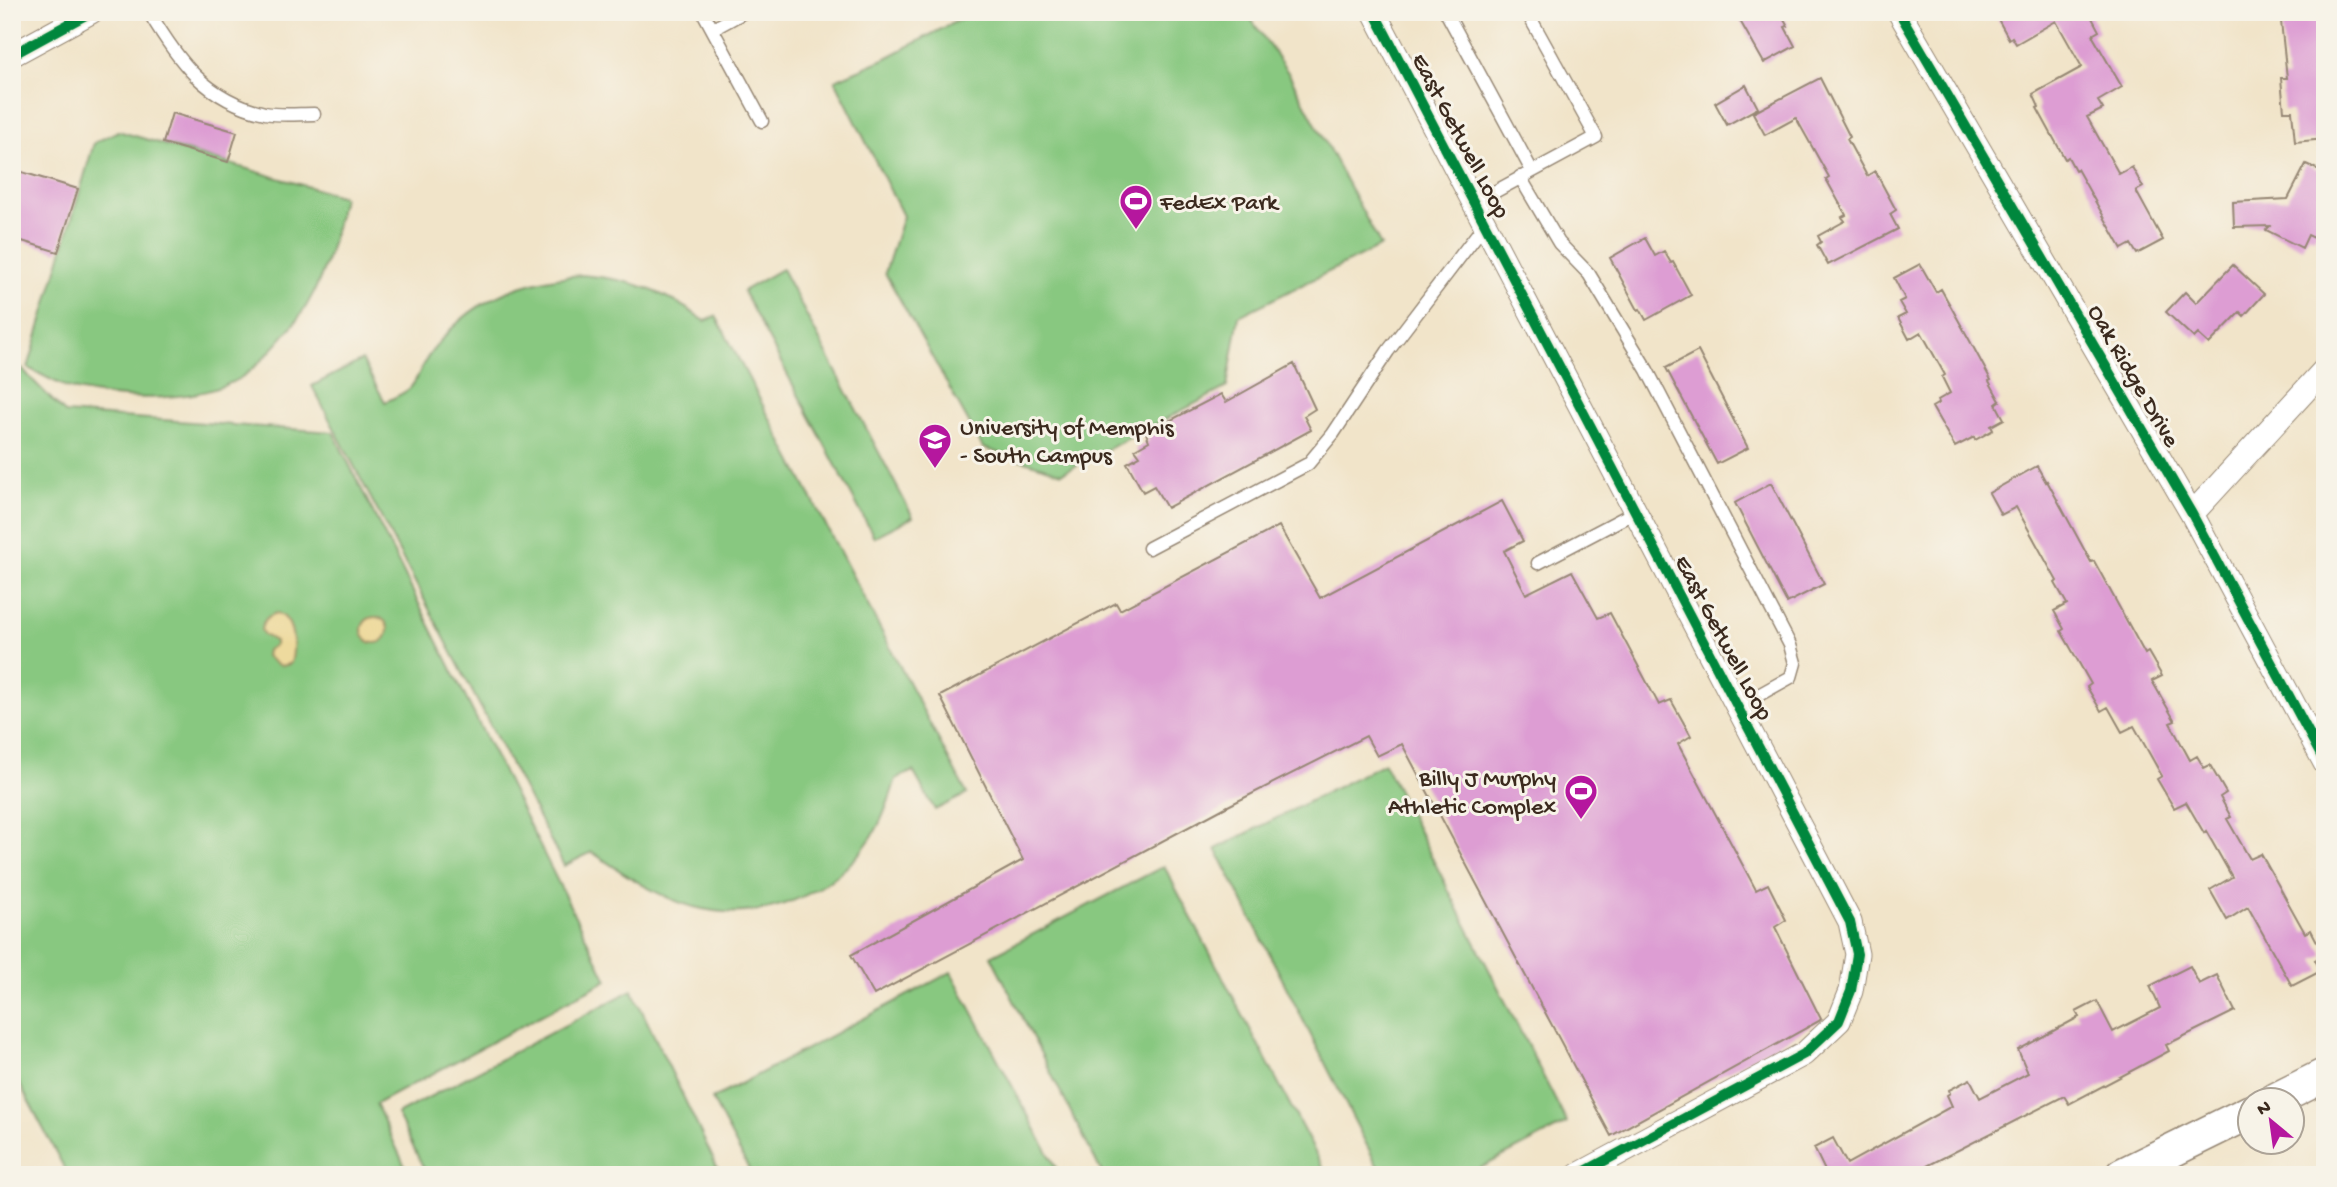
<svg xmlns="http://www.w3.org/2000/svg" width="2337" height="1187" font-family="'Gochi Hand',sans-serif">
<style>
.green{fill:#88c880;stroke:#62794f;stroke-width:2}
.sand{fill:#eeda9e;stroke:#94825e;stroke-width:2}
.building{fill:#dd9dd3}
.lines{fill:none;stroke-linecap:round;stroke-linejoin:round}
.service-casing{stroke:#968774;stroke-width:15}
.minor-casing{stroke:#968774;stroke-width:25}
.secondary-casing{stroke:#968774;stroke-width:36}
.service{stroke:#fff;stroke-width:12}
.minor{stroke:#fff;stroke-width:23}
.secondary{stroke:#fff;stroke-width:33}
.cycleway-casing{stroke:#f7f3e8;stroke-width:15}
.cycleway{stroke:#00873e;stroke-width:10}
.labels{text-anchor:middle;stroke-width:6;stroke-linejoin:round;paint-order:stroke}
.street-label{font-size:24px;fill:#3b2a1e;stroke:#f7f3e8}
.poi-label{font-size:24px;fill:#3b2a1e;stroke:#f7f3e8;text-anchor:start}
</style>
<rect width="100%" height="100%" fill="#f7f3e8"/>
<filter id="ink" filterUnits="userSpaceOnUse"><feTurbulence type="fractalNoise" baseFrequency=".0143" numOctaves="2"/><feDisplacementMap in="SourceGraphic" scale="14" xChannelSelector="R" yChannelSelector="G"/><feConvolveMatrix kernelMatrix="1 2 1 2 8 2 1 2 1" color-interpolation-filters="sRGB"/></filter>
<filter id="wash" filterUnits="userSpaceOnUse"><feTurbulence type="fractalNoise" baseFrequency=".00686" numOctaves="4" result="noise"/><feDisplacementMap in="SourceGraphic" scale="28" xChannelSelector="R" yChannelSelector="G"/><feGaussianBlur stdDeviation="1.57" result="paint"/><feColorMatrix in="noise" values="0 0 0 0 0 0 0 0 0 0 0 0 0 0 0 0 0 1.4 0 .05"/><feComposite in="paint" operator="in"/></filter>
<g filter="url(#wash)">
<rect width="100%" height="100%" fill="#f1e4c9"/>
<path class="green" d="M 974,12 L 1246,12 L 1289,74 L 1381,246 L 1239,316 L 1227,387 L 1062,473 L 983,448 L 885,273 L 903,216 L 835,80 L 884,59 Z
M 118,131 L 343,197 C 335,233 327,270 308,303 C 298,322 258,368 240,378 C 197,403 123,401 77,390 C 60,386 43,375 28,368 L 94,143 Z
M 782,269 L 913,517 L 874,537 L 743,291 Z
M 582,275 C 632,279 664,291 705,321 L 716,316 L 967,794 L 935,810 L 913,771 L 896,779 C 889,800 883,820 871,838 C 833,895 761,925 694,907 C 657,897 623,873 592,852 L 564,866 L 312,386 L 362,360 L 385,402 C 393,398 403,394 409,389 C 415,384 419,373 423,365 C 428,356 435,347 442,339 C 478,296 528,279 582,275 Z
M 12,359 L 65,413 L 333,432 L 607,980 L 376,1104 L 409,1175 L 68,1175 L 12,1070 Z
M 1384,763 L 1567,1123 L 1467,1175 L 1382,1175 L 1216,849 Z
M 1164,866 L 1327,1175 L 1103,1175 L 991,956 Z
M 951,972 L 1060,1175 L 752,1175 L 712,1099 Z
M 632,990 L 721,1175 L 427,1175 L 397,1114 Z"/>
<path class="sand" d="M 277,613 C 295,619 295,648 291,663 C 280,669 275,664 266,656 L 267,650 L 275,645 L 275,641 L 264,635 L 261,630 C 263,620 267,616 277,613 Z
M362 630a13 13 0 1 1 26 0a13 13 0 1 1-26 0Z"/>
<g id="blocks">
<path class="building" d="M 1735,12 L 1780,12 L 1788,26 L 1785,27 L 1795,46 L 1764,63 Z
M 1994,12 L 2089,12 L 2099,31 L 2092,35 L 2122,87 L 2098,101 L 2103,109 L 2087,117 L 2119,174 L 2132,167 L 2143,187 L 2136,191 L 2163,240 L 2137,254 L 2131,244 L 2122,249 L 2077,169 L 2075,170 L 2068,157 L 2065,159 L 2037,108 L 2039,107 L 2033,94 L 2082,67 L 2056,21 L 2016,44 L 2012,37 L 2009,39 Z
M 2280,12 L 2325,12 L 2325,139 L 2295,142 L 2292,111 L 2284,111 L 2281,78 L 2287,78 Z
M 1820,78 L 1850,137 L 1847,139 L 1867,176 L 1875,171 L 1896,210 L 1890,214 L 1898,229 L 1828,265 L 1817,245 L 1821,242 L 1818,236 L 1845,221 L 1842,217 L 1846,215 L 1826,179 L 1829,177 L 1796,118 L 1765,135 L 1753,113 Z
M 1746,85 L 1758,108 L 1727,125 L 1715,103 Z
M 172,113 L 237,132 L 228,162 L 163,143 Z
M 2306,164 L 2325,173 L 2325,217 L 2314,238 L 2308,235 L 2302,248 L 2266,230 L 2270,226 L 2234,227 L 2233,202 L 2288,199 Z
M 12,169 L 78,189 L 58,252 L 12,238 Z
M 1645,238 L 1655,256 L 1664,251 L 1671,263 L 1673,262 L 1691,295 L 1646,320 L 1640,309 L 1638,310 L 1610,258 Z
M 1920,264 L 1936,292 L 1941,289 L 1970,341 L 1991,380 L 1989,381 L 2000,401 L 1996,404 L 2004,419 L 1991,426 L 1993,430 L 1975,440 L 1974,437 L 1955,447 L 1932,407 L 1939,403 L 1938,400 L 1950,393 L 1942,377 L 1945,375 L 1921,332 L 1909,339 L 1898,318 L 1906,314 L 1899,302 L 1905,299 L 1894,278 Z
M 2233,265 L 2264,294 L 2244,316 L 2240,312 L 2209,344 L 2198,334 L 2194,338 L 2166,312 L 2185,292 L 2196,303 Z
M 1698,351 L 1748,448 L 1717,464 L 1666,368 Z
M 1294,364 L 1315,409 L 1304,416 L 1311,430 L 1167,508 L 1154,486 L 1143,492 L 1127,463 L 1140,456 L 1135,449 L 1149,441 L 1146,433 L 1221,394 L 1226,402 Z
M 2037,466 L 2046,482 L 2047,481 L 2091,562 L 2094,561 L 2145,654 L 2148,652 L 2162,676 L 2152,681 L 2175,721 L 2170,723 L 2190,760 L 2197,756 L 2204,768 L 2210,765 L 2226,793 L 2220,797 L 2231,817 L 2227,819 L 2250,859 L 2261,854 L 2305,933 L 2311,930 L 2324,955 L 2315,960 L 2321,971 L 2292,986 L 2248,907 L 2227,920 L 2210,890 L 2232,877 L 2206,831 L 2204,833 L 2186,802 L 2174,808 L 2157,779 L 2162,776 L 2134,726 L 2122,732 L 2108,707 L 2101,711 L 2087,687 L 2091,684 L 2061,631 L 2064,629 L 2054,611 L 2067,604 L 2055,583 L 2057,581 L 2016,507 L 2001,515 L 1989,493 Z
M 1771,483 L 1824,584 L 1787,603 L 1735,503 Z
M 1502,501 L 1523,541 L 1504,551 L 1526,594 L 1572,571 L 1598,618 L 1610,613 L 1659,705 L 1671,700 L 1691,736 L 1678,744 L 1756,890 L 1768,884 L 1786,920 L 1775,927 L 1821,1019 L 1819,1021 L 1611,1136 L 1402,744 L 1377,756 L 1366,736 L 1226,807 L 874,995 L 851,955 L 1023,860 L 940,696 L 1116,603 L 1120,610 L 1279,526 L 1320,598 Z
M 2190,966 L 2199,984 L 2217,975 L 2235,1011 L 2166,1045 L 2169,1051 L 2069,1104 L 2064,1096 L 1927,1166 L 1931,1175 L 1827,1175 L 1814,1148 L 1833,1138 L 1847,1164 L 1952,1106 L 1947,1095 L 1950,1093 L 1949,1090 L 1970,1079 L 1980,1098 L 2028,1073 L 2018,1050 L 2079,1017 L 2076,1012 L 2097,1001 L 2113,1032 L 2160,1008 L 2150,986 Z"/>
</g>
</g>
<g filter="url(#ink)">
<use href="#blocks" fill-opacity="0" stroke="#968774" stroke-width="2"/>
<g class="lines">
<defs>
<path id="service" d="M 149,12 C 178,61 206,100 265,113 C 281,116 298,114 314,114
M 703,12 L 762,121
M 1446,12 L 1532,171
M 713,29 L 744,12
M 1520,177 L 1559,243 L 1589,274 L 1647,370 L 1790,645 L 1795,663 L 1791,677 L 1737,707
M 1474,203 L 1596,137 L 1527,12
M 1149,548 L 1308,464 L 1333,434 L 1388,351 L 1485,224
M 1538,563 L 1635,512"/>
<path id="minor" d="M 1374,12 L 1850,922 L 1857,954 L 1851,991 L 1839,1021 L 1804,1054 L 1578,1175
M 1899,12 L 2192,514 L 2325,763
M 12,55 L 91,12
M 2192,514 L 2325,369"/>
<path id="secondary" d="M 2275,1100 L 2325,1075
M 2122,1175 L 2250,1112"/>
</defs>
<use href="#service" class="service-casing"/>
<use href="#minor" class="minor-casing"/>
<use href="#secondary" class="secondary-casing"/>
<use href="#service" class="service"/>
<use href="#minor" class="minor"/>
<use href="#secondary" class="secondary"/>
<defs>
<path id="cycleway" d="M 1374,12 L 1850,922 L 1857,954 L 1851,991 L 1839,1021 L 1804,1054 L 1578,1175
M 1899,12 L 2192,514 L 2325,763
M 12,55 L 91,12"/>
</defs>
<use href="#cycleway" class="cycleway-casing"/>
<use href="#cycleway" class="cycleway"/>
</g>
</g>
<defs>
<symbol id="stadium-pin" viewBox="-11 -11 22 30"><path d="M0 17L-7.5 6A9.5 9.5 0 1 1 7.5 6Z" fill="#b5179e" stroke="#f7f3e8"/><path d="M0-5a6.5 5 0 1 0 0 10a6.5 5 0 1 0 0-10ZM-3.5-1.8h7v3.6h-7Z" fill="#fff"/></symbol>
<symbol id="university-pin" viewBox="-11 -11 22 30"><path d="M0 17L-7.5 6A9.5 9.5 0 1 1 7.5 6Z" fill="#b5179e" stroke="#f7f3e8"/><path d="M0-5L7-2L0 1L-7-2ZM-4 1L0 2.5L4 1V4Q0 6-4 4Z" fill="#fff"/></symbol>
</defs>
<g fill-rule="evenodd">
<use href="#stadium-pin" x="1117" y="182" width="38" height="52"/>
<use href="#university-pin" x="916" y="421" width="38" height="52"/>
<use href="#stadium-pin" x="1562" y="772" width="38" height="52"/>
</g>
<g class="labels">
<g class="street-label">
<text transform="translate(1462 135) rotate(62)" y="8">East Getwell Loop</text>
<text transform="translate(2135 375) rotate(60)" y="8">Oak Ridge Drive</text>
<text transform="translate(1725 637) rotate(62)" y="8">East Getwell Loop</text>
</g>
<g class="poi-label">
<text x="1160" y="209">FedEx Park</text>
<text x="960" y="434">University of Memphis<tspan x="960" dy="28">- South Campus</tspan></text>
<text x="1556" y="785" text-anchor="end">Billy J Murphy<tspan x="1556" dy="28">Athletic Complex</tspan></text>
</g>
</g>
<rect width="2337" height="1187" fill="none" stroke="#f7f3e8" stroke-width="42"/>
<g transform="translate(2271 1121) rotate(331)"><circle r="33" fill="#f7f3e8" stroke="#aca397" stroke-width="2"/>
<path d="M0-5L12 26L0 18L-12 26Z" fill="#b5179e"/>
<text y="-10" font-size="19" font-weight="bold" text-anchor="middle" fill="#3b2a1e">N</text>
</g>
</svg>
